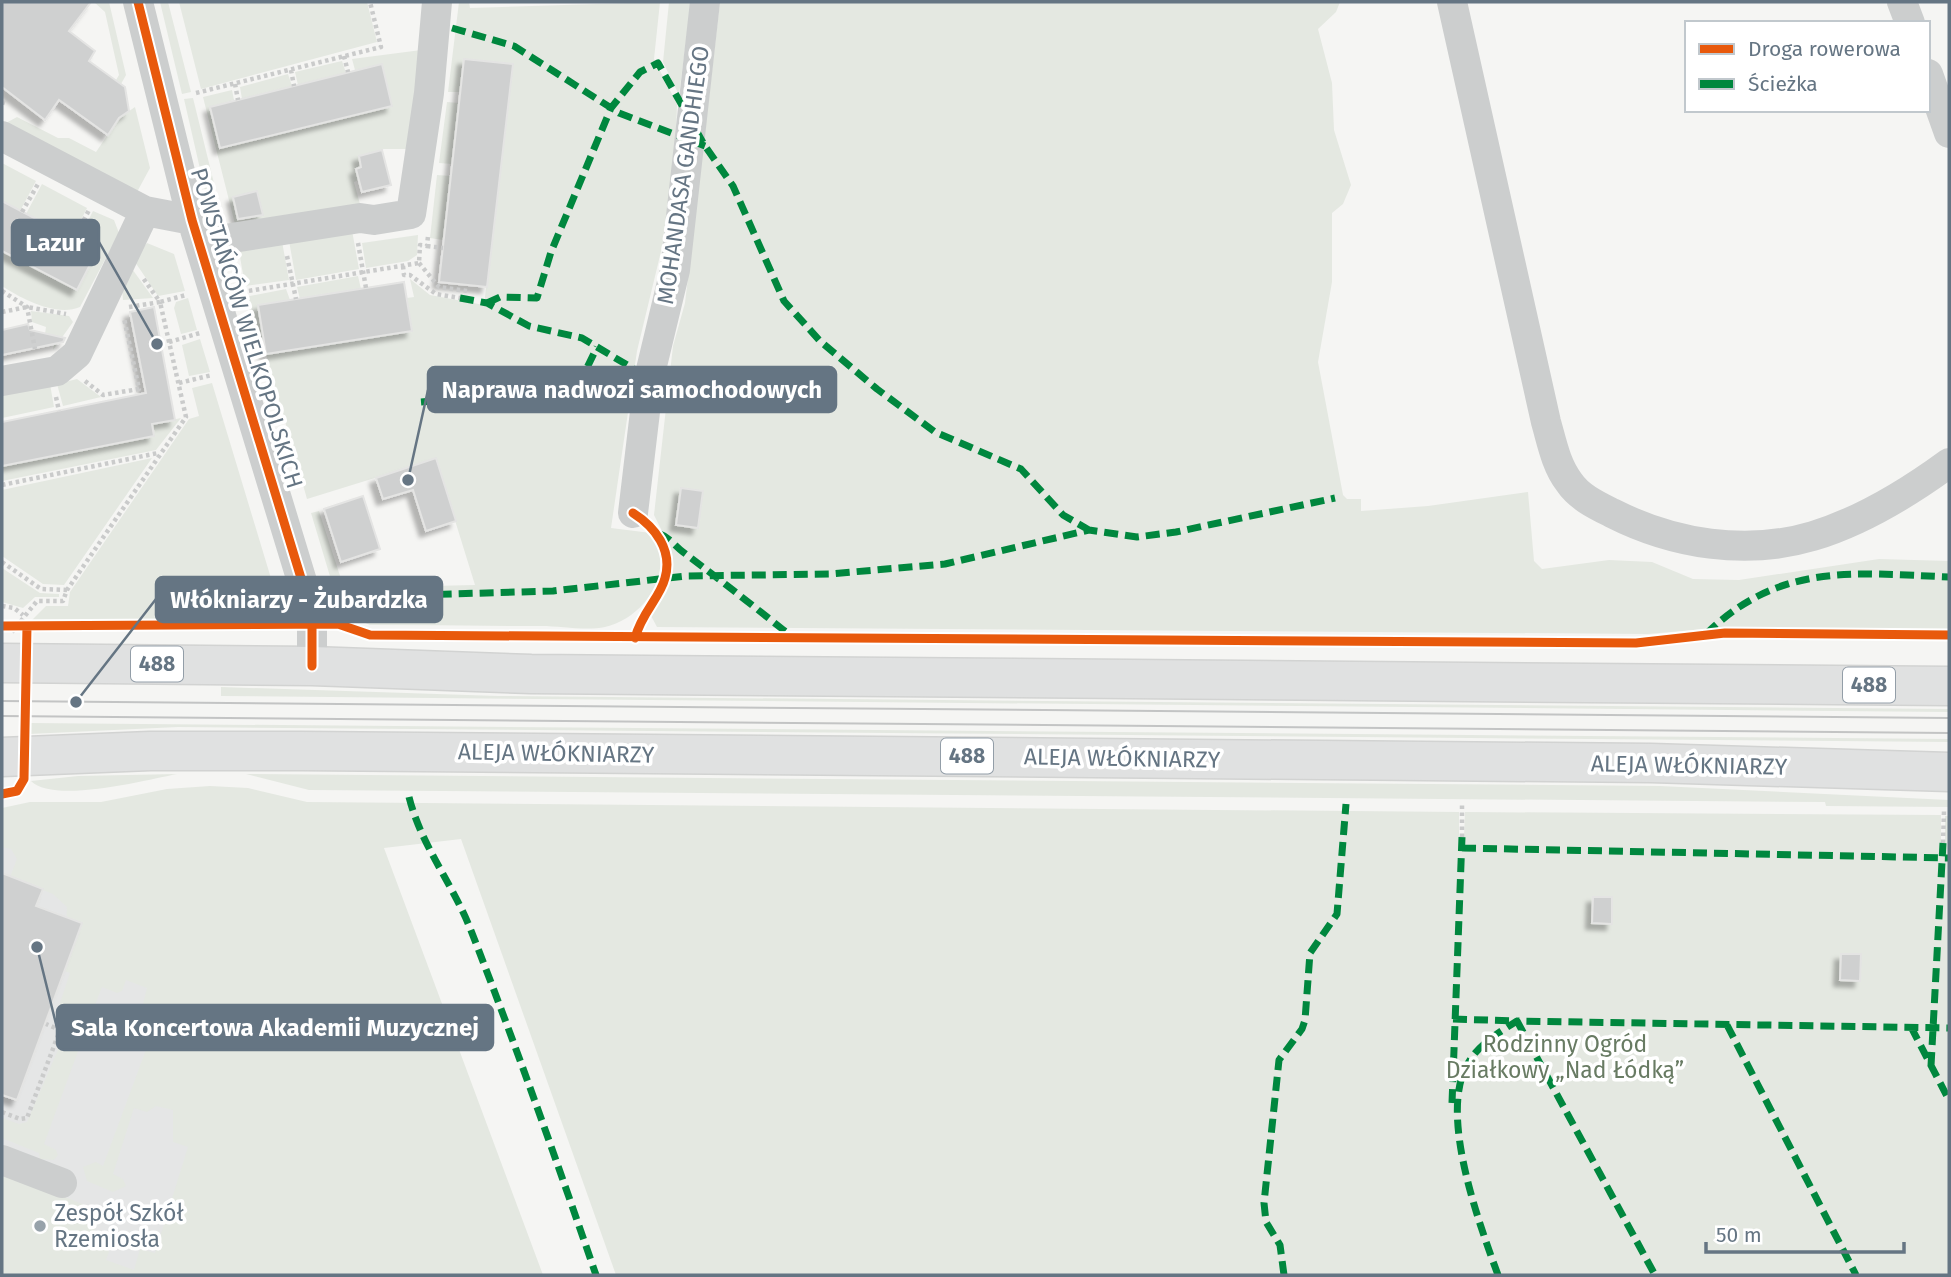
<svg xmlns="http://www.w3.org/2000/svg" width="1951" height="1277" font-family="'Fira Sans',sans-serif">
<style>
.built{fill:#e5e6e6}
.green{fill:#e4e8e1;fill-rule:evenodd}
.building{fill:#cfd0d0;stroke:#e4e4e3;stroke-width:2;filter:url(#shadow)}
.lines{fill:none;stroke-linecap:round;stroke-linejoin:round}
.major-casing{stroke:#d2d3d2;stroke-width:41}
.path{stroke:#cacbcb;stroke-width:4.5;stroke-dasharray:3.5 3.5;stroke-linecap:butt}
.minor{stroke:#cccece;stroke-width:30}
.major{stroke:#e0e1e1;stroke-width:38}
.tram{stroke:#c3c4c4;stroke-width:2}
.quiet{stroke:#00873e;stroke-width:7;stroke-dasharray:14 7;stroke-linecap:butt}
.cycleway-casing{stroke:#fff;stroke-width:13}
.cycleway{stroke:#e8590c;stroke-width:9}
.poi-dot{fill:#97a2aa;stroke:#fff;stroke-width:2.5}
.labels{text-anchor:middle;stroke-width:7;stroke-linejoin:round;paint-order:stroke}
.shield{fill:#fff;stroke:#939ea8;stroke-width:2}
.shield-label{font-size:21px;font-weight:bold;fill:#657583}
.street-label{font-size:23px;fill:#657583;stroke:#fff}
.park-label{font-size:23px;fill:#687b63;stroke:#fff}
.poi-label{font-size:23px;fill:#657583;stroke:#fff;text-anchor:start}
.leader{fill:none;stroke:#657583;stroke-width:2.5}
.callout-dot{fill:#657583;stroke:#fff;stroke-width:2.5}
.callout{fill:#657583;stroke:#657583;stroke-width:2.5}
.callout-label{font-size:24px;text-anchor:middle;font-weight:bold;fill:#fff}
</style>
<defs>
<filter id="shadow"><feDropShadow dx="-6" dy="6" stdDeviation="2" flood-color="#0004"/></filter>
</defs>
<rect width="100%" height="100%" fill="#f5f5f3"/>
<path class="built" d="M 2,839 L 121,894 L 198,1171 L 165,1275 L 2,1275 Z"/>
<path class="green" d="M 94,2 L 109,2 L 126,75 L 121,84 L 116,80 L 119,75 L 105,12 Z
M 160,2 L 168,2 L 191,92 L 182,94 Z
M 179,2 L 367,2 L 377,42 L 201,89 Z
M 459,2 L 469,2 L 470,8 L 660,2 L 654,59 L 677,104 L 676,135 L 664,239 L 637,351 L 611,528 L 651,533 C 677,570 645,618 605,627 C 586,631 561,626 541,626 C 484,626 427,625 370,625 L 341,613 L 311,513 L 319,511 L 344,588 L 475,585 L 436,459 L 307,499 L 266,354 L 245,297 L 286,289 L 290,300 L 258,306 L 266,354 L 411,331 L 407,298 L 414,297 L 410,279 L 430,295 L 484,305 L 513,65 L 465,59 L 460,92 L 448,92 Z
M 669,2 L 691,2 L 679,95 L 663,62 Z
M 720,2 L 1340,2 L 1336,12 L 1318,29 L 1332,83 L 1334,130 L 1351,185 L 1343,204 L 1332,213 L 1332,282 L 1318,362 L 1343,495 L 1347,499 L 1361,499 L 1361,511 L 1428,506 L 1528,492 L 1534,561 L 1542,569 L 1609,560 L 1652,562 L 1693,579 L 1739,580 L 1879,559 L 1949,561 L 1949,630 L 1717,628 L 1648,634 L 657,627 L 649,612 L 667,587 L 671,574 L 670,547 L 654,515 L 673,346 L 685,303 Z
M 429,49 L 414,149 L 384,149 L 359,156 L 361,167 L 357,169 L 359,180 L 354,182 L 361,208 L 236,228 L 203,97 L 232,90 L 234,100 L 210,107 L 221,148 L 392,106 L 382,64 L 355,70 L 352,59 ZM 257,191 L 263,215 L 239,221 L 233,197 Z
M 342,61 L 346,73 L 298,85 L 295,72 Z
M 288,74 L 292,86 L 242,99 L 240,87 Z
M 193,98 L 225,228 L 214,230 L 184,99 Z
M 447,102 L 459,103 L 452,164 L 439,163 Z
M 135,107 L 150,168 L 137,192 L 6,123 L 17,117 L 58,138 L 69,138 L 96,152 L 119,118 Z
M 2,163 L 36,181 L 20,211 L 2,201 Z
M 437,175 L 451,176 L 443,240 L 430,238 Z
M 42,184 L 87,208 L 72,238 L 26,214 Z
M 93,211 L 114,220 L 119,233 L 80,307 C 56,317 22,299 2,286 L 2,251 L 77,290 L 97,251 L 78,241 Z
M 351,225 L 359,269 L 296,280 L 288,235 Z
M 418,235 L 417,255 L 408,261 L 366,268 L 362,243 Z
M 281,236 L 289,280 L 245,286 L 238,245 Z
M 147,243 L 174,254 L 185,291 L 158,296 L 133,259 Z
M 130,266 L 153,298 L 123,300 L 122,288 Z
M 358,276 L 361,289 L 300,299 L 297,287 Z
M 188,298 L 197,330 L 181,334 L 174,308 L 176,302 Z
M 31,311 L 69,316 L 73,322 L 53,350 L 55,336 L 45,334 L 46,327 L 32,322 Z
M 200,339 L 210,372 L 189,376 L 182,345 Z
M 77,379 L 101,397 L 63,406 L 57,384 Z
M 212,383 L 273,585 L 269,608 L 259,618 L 31,621 L 46,606 L 68,606 L 70,592 L 189,419 L 199,416 L 192,388 Z
M 50,384 L 54,407 L 2,418 L 2,392 Z
M 181,418 L 156,450 L 2,481 L 2,466 L 153,436 L 152,424 Z
M 152,458 L 64,585 L 43,584 L 2,556 L 2,490 Z
M 2,568 L 40,593 L 59,594 L 59,597 L 35,597 L 23,608 L 2,602 Z
M 221,687 L 498,696 L 1949,709 L 1949,712 L 221,696 Z
M 30,723 L 1949,739 L 1949,742 L 178,727 L 29,734 Z
M 177,774 C 147,780 53,804 31,781 L 78,776 Z
M 246,774 L 1660,786 L 1949,800 L 1949,807 L 1826,806 L 1825,802 L 309,790 Z
M 210,786 L 248,788 L 307,802 L 1459,812 L 1459,836 L 1464,837 L 1465,812 L 1941,815 L 1941,842 L 1945,843 L 1945,816 L 1949,816 L 1949,1275 L 616,1275 L 461,839 L 384,848 L 543,1275 L 2,1275 L 2,1172 L 110,1215 L 113,1224 L 97,1221 L 92,1240 L 106,1246 L 109,1252 L 106,1260 L 134,1270 L 140,1249 L 155,1253 L 188,1147 L 173,1142 L 173,1110 L 156,1106 L 147,1112 L 134,1108 L 113,1174 L 123,1179 L 126,1186 L 113,1192 L 87,1181 L 83,1167 L 96,1162 L 103,1166 L 154,1028 L 139,1021 L 147,988 L 126,980 L 122,991 L 117,993 L 102,987 L 84,1033 L 54,1021 L 70,973 L 64,971 L 67,907 L 53,894 L 10,877 L 17,859 L 11,849 L 2,847 L 2,808 L 30,802 L 101,802 L 167,789 Z
M 64,1036 L 81,1043 L 44,1144 L 56,1150 L 58,1155 L 54,1160 L 40,1159 L 39,1153 L 2,1138 L 2,1118 L 19,1124 L 27,1122 Z"/>
<path class="building" d="M 2,2 L 91,2 L 69,31 L 95,51 L 89,61 L 125,87 L 129,111 L 119,118 L 108,135 L 59,100 L 45,120 L 2,87 Z
M 464,59 L 513,64 L 487,287 L 439,282 Z
M 382,64 L 392,106 L 220,148 L 210,107 Z
M 382,150 L 391,185 L 362,192 L 356,169 L 361,167 L 359,156 Z
M 257,191 L 263,215 L 238,219 L 233,197 Z
M 2,201 L 97,251 L 77,290 L 2,251 Z
M 404,282 L 412,331 L 266,354 L 258,305 Z
M 154,307 L 175,420 L 152,424 L 154,436 L 2,466 L 2,422 L 146,393 L 130,312 Z
M 28,324 L 30,330 L 65,338 L 63,342 L 2,355 L 2,330 Z
M 436,458 L 456,521 L 426,531 L 413,490 L 383,499 L 376,478 Z
M 681,488 L 703,491 L 698,528 L 676,525 Z
M 363,496 L 380,549 L 341,562 L 324,509 Z
M 2,873 L 43,889 L 36,906 L 82,923 L 17,1100 L 2,1095 Z
M 1593,897 L 1612,897 L 1612,924 L 1592,923 Z
M 1841,954 L 1861,954 L 1860,981 L 1840,980 Z"/>
<g class="lines">
<defs>
<path id="major" d="M 2,663 L 312,666 L 531,674 L 1949,686
M 2,757 L 150,751 L 302,751 L 1651,763 L 1949,772"/>
</defs>
<use href="#major" class="major-casing"/>
<path class="path" d="M 344,56 L 348,72
M 291,70 L 294,86
M 235,84 L 238,100
M 196,93 L 381,47 L 370,2
M 2,102 L 5,103
M 22,212 L 38,184
M 74,239 L 89,210
M 358,243 L 366,288
M 427,246 L 443,248
M 287,256 L 296,299
M 419,263 L 439,287 L 468,291
M 403,266 L 404,275 L 410,275 L 436,294 L 460,298
M 2,291 L 27,307 L 35,349
M 242,292 L 419,263 L 420,245 L 427,246 L 428,236
M 129,307 L 160,302 L 143,278
M 2,312 L 27,307 L 66,314
M 169,342 L 200,333
M 85,381 L 103,395 L 139,389 L 124,318
M 179,383 L 212,375
M 56,397 L 59,411
M 2,485 L 158,453
M 2,562 L 41,589 L 67,590
M 2,606 L 14,608 L 23,615
M 12,632 L 37,601 L 63,601 L 67,590 L 186,417 L 160,302 L 186,295
M 1462,837 L 1462,805
M 1943,843 L 1944,811
M 60,1030 L 111,1048
M 2,1112 L 20,1119 L 27,1118 L 60,1030 L 46,1024"/>
<path class="minor" d="M 138,2 L 192,220 L 308,601 L 312,624 L 312,666
M 1452,2 L 1546,422 C 1552,443 1556,465 1569,482 C 1579,497 1596,505 1612,513 C 1673,544 1746,556 1813,536 C 1863,521 1908,493 1949,463
M 1902,2 L 1910,23
M 1928,74 L 1949,133
M 2,136 L 145,211 L 192,220
M 200,243 L 360,218 L 374,220 L 411,214 L 429,93 L 437,2
M 2,381 L 57,371 L 77,354 L 145,211
M 633,513 L 649,378 L 675,270 L 705,2
M 2,1160 L 62,1183"/>
<use href="#major" class="major"/>
<path class="tram" d="M 2,701 L 1949,718
M 2,716 L 1949,733"/>
<path class="quiet" d="M 452,28 L 514,46 L 619,113 L 705,146
M 460,298 L 487,303 L 529,326 L 582,338 L 649,378
M 487,303 L 500,297 L 537,298 L 551,252 L 611,108 L 640,72 L 658,63 L 705,146 L 733,186 L 784,301 L 820,341 L 877,389 L 935,432 L 1021,469 L 1063,515 L 1089,530
M 421,402 L 482,397 L 536,407 L 572,399 L 597,347
M 658,533 C 669,537 674,545 683,552 C 718,578 752,605 786,632
M 333,600 L 348,597 L 553,591 L 686,576 L 829,574 L 945,564 L 1089,530 L 1137,537 L 1176,532 L 1335,498
M 1706,634 C 1780,562 1854,573 1949,577
M 409,797 C 421,845 452,883 470,928 C 515,1043 556,1159 596,1275
M 1462,848 L 1949,858
M 1453,1019 L 1517,1021 L 1655,1275
M 1727,1025 L 1856,1275
M 1911,1027 L 1949,1100
M 1931,1066 L 1943,843
M 1452,1103 L 1462,837
M 1284,1275 L 1280,1245 L 1266,1222 L 1264,1203 L 1279,1060 L 1302,1029 L 1305,1020 L 1310,953 L 1337,914 L 1346,804
M 1498,1275 C 1479,1223 1440,1118 1466,1067 C 1476,1046 1498,1033 1517,1021 L 1949,1028"/>
<defs>
<path id="cycleway" d="M 138,2 L 192,220 L 308,601 L 312,624 L 312,666
M 633,513 C 655,527 673,550 665,578 C 660,598 642,612 635,638
M 2,626 L 338,624 L 370,635 L 1636,643 L 1725,633 L 1949,635
M 2,794 L 17,791 L 24,779 L 27,626"/>
</defs>
<use href="#cycleway" class="cycleway-casing"/>
<use href="#cycleway" class="cycleway"/>
</g>
<circle class="poi-dot" cx="40" cy="1226" r="7"/>
<g class="labels">
<g class="shield">
<rect x="131" y="646.5" width="52" height="35" rx="5"/>
<rect x="1843" y="667.5" width="52" height="35" rx="5"/>
<rect x="941" y="738.5" width="52" height="35" rx="5"/>
</g>
<g class="shield-label">
<text x="157" y="671">488</text>
<text x="1869" y="692">488</text>
<text x="967" y="763">488</text>
</g>
<g class="street-label">
<text transform="translate(683 175) rotate(-82)" y="8">MOHANDASA GANDHIEGO</text>
<text transform="translate(247 328) rotate(73)" y="8">POWSTAŃCÓW WIELKOPOLSKICH</text>
<text transform="translate(556 753) rotate(1)" y="8">ALEJA WŁÓKNIARZY</text>
<text transform="translate(1122 758) rotate(1)" y="8">ALEJA WŁÓKNIARZY</text>
<text transform="translate(1689 765) rotate(1)" y="8">ALEJA WŁÓKNIARZY</text>
</g>
<g class="park-label">
<text x="1565" y="1052">Rodzinny Ogród<tspan x="1565" dy="26">Działkowy „Nad Łódką”</tspan></text>
</g>
<g class="poi-label">
<text x="54" y="1221">Zespół Szkół<tspan x="54" dy="26">Rzemiosła</tspan></text>
</g>
</g>
<path class="leader" d="M157 344L99 242M408 480L428 390M76 702L156 599M37 947L57 1028"/>
<g class="callout-dot">
<circle cx="157" cy="344" r="7"/>
<circle cx="408" cy="480" r="7"/>
<circle cx="76" cy="702" r="7"/>
<circle cx="37" cy="947" r="7"/>
</g>
<g class="callout">
<rect x="12" y="220" width="87" height="45" rx="7"/>
<rect x="428" y="367" width="408" height="45" rx="7"/>
<rect x="156" y="577" width="286" height="45" rx="7"/>
<rect x="57" y="1005" width="436" height="45" rx="7"/>
</g>
<g class="callout-label">
<text x="55" y="251">Lazur</text>
<text x="632" y="398">Naprawa nadwozi samochodowych</text>
<text x="299" y="608">Włókniarzy - Żubardzka</text>
<text x="275" y="1036">Sala Koncertowa Akademii Muzycznej</text>
</g>
<rect width="1951" height="1277" fill="none" stroke="#657583" stroke-width="7"/>
<rect x="1685" y="21" width="245" height="91" fill="#ffffff" stroke="#c1c8cd" stroke-width="2"/>
<rect x="1699" y="44" width="35" height="10" fill="#e8590c" stroke="#c1c8cd" stroke-width="2"/>
<text x="1748" y="56" font-size="21" fill="#657583">Droga rowerowa</text>
<rect x="1699" y="79" width="35" height="10" fill="#00873e" stroke="#c1c8cd" stroke-width="2"/>
<text x="1748" y="91" font-size="21" fill="#657583">Ścieżka</text>
<path d="M1706 1242v10h198v-10" fill="none" stroke="#657583" stroke-width="3.5"/>
<text x="1716" y="1242" font-size="21" fill="#657583" stroke="#ffffff" stroke-width="5" paint-order="stroke">50 m</text>
</svg>
